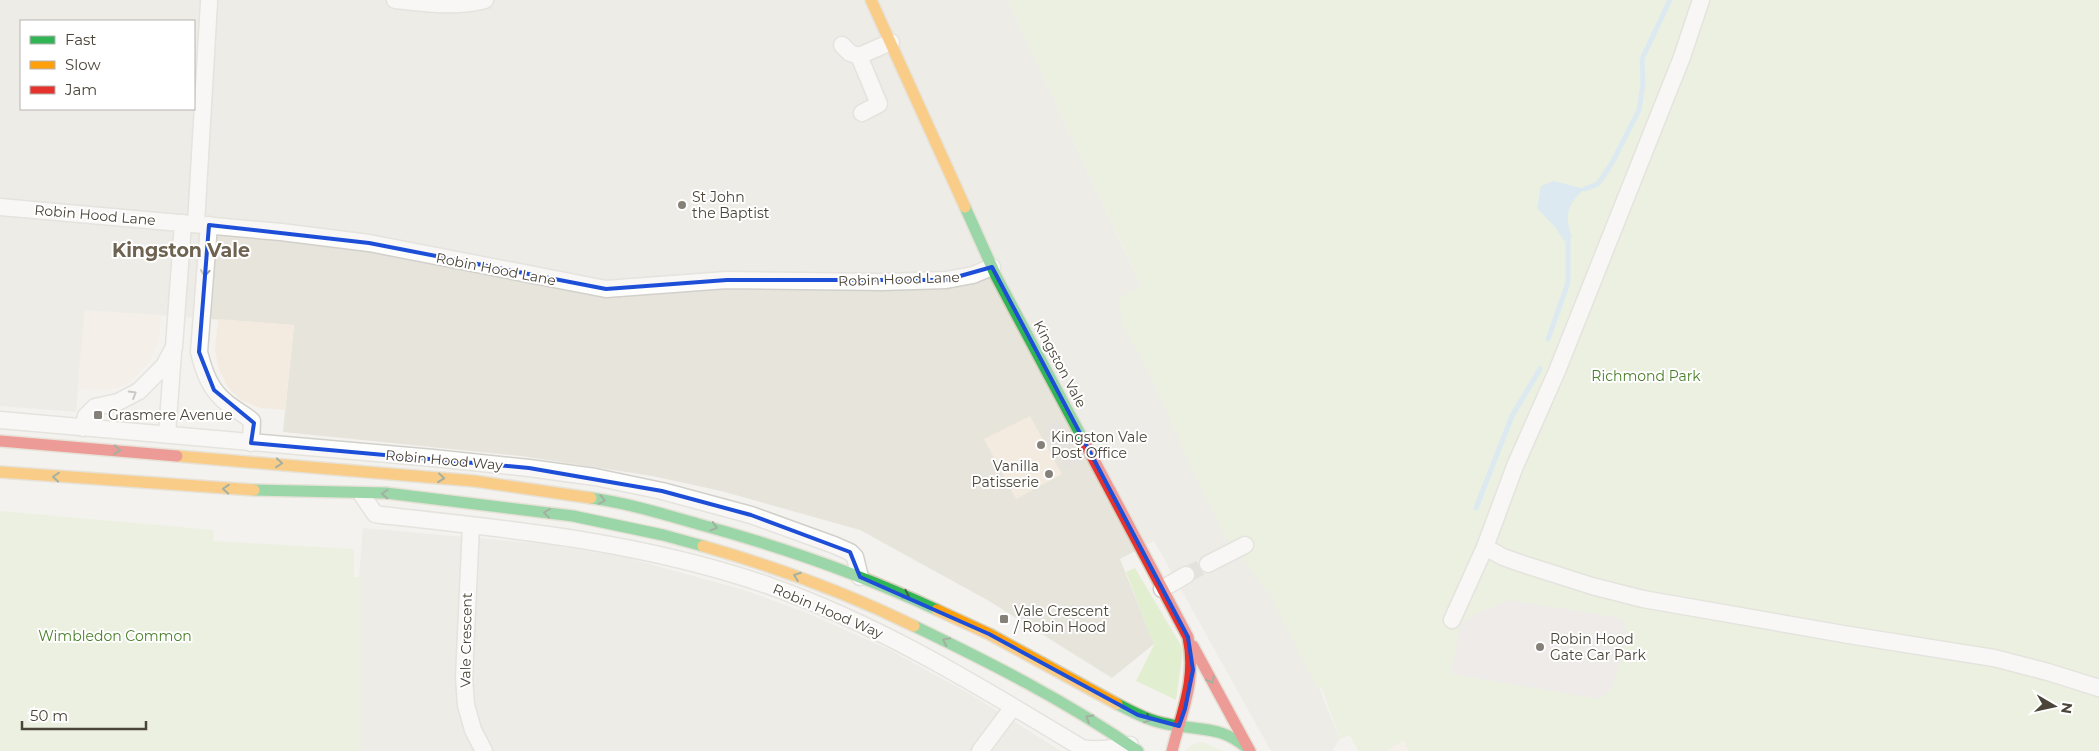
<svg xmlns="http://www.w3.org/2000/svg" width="2099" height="751" font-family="Montserrat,sans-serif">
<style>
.residential{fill:#e7e4dc;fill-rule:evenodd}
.commercial{fill:#f3ebdf}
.green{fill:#e1eecf}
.parking{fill:#e6e3df}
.water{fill:#c0ddf1}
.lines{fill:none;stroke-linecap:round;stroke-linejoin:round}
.stream{stroke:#c0ddf1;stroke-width:5}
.street-tunnel{stroke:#d2cfca;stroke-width:16;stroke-dasharray:16 8;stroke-linecap:butt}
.street-casing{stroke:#d2d0cb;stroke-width:19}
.fast-casing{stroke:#d6cebb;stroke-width:14}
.slow-casing{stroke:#d6cebb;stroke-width:14}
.jam-casing{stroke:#d6cebb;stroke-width:14}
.street{stroke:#fdfdfc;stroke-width:16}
.fast{stroke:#30b455;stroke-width:11}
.slow{stroke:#ff9f0a;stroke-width:11}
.jam{stroke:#e5322d;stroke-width:11}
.oneway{stroke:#9b9791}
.oneway2{stroke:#446040}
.marked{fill:none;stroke:#1d4ed8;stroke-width:4;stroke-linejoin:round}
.poi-dot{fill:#868178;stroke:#fff;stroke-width:2}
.labels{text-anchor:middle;stroke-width:4;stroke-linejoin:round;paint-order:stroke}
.poi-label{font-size:14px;fill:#4b4439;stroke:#fff;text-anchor:start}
.street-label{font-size:14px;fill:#4b4439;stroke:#fff}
.park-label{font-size:14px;fill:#4a7f2a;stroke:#fff}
.district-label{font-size:19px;font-weight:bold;fill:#6e6250;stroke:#fff}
</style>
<rect width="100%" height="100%" fill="#f4f2ee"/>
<path class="residential" d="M 0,0 L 1008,0 L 1291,608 L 1323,698 L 1340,739 L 1332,751 L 1271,751 L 1154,541 L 1120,559 L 1154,644 L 1112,678 L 989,601 L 860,530 L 721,491 L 652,476 L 521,456 L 283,432 L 294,325 L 85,310 L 76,412 L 0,406 ZM 21,21 L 194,21 L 194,109 L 21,109 Z
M 363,528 L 544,544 L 624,557 L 744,590 L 807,613 L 888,649 L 970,694 L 1061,751 L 360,751 L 359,577 Z"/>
<path class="commercial" d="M 85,310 L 161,316 L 159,342 L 151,359 L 139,373 L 126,385 L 109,390 L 77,389 Z
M 218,319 L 294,325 L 285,410 L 260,408 L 241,400 L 227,386 L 218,367 L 215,349 Z
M 1030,416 L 1062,474 L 1016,499 L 984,439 Z
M 1404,740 L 1409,751 L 1386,751 Z"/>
<path class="green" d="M 1008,0 L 2099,0 L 2099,751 L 1409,751 L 1404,740 L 1386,751 L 1358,751 L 1350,735 L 1340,739 L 1322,689 L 1316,686 L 1269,593 L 1228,540 L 1197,479 L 1148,369 L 1123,326 L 1119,298 L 1142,287 Z
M 0,511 L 214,530 L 213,541 L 354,549 L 354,577 L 359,577 L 360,751 L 0,751 Z
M 1135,568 L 1183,649 L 1176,700 L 1136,681 L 1154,645 L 1126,572 Z
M 1203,742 L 1223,751 L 1185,751 L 1193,744 Z"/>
<path class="parking" d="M 1059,419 L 1082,462 L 1066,469 L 1045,427 Z
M 1509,600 L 1622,618 L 1628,634 L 1611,691 L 1599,699 L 1451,674 L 1460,624 L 1473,615 Z"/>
<path class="water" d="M 1554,181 L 1585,189 C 1566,205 1565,215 1572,238 L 1564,241 L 1555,227 L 1537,208 L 1541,186 Z"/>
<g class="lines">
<path class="stream" d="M 1585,189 L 1598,184 L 1612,163 L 1639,110 L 1643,84 L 1642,59 L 1670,0
M 1548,339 L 1568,283 L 1568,240
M 1476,508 L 1512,416 L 1540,369"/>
<path class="street-tunnel" d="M 1186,575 L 1208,564"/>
<defs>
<path id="street" d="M 395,0 C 425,3 455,8 485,0
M 842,45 L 850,53 L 859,56
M 862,113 L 879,104 L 859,56 L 891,42
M 0,207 L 281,232 L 369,243 L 606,289 L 727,280 L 882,282 L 946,280 L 973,275 L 992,267
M 196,224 L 209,2
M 209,225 L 199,352 C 204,372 210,390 227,403 C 235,410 245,414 252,421 L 251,443
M 0,420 L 433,458 L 529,468 L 595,477 L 662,491 L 751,515 L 834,545 L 850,552 L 855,557 L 860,577
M 83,428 L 86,416 L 95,407 L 118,402 L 139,391 L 164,366 L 174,347 L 183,223
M 167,434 L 173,352
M 362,495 L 375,514 L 381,515 C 511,529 643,542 767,585 C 881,625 979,686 1082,748 C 1097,751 1115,748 1130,745
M 471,525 L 464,677 L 466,705 L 473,730 L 484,751
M 1485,547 L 1503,557 L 1520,563 L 1592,586 L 1643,599 L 1849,635 L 1994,658 L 2048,672 L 2099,688
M 1208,564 L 1245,545
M 1162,589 L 1186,575
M 1452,620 L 1485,547 L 1515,466 L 1557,371 L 1682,57 L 1701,0
M 980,751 L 1013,707"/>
<path id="fast" d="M 965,207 L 996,276 L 1085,443
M 254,490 L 386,493 L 573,516 L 663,535 L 703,546
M 591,498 C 627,503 663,514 698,524 C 779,546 860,574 937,610
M 914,626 C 991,663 1068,702 1138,751
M 1117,704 C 1133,712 1149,721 1167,724 C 1201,731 1223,725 1250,751"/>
<path id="slow" d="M 871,0 L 965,207
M 177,456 L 474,481 L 591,498
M 0,472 L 254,490
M 703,546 C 776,567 847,593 914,626
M 937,610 L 989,634 L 1117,704"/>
<path id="jam" d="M 0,441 L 177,456
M 1085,443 L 1188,637 C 1197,679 1182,711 1172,751
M 1193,646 L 1250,751"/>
</defs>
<use href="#street" class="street-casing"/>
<use href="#fast" class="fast-casing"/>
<use href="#slow" class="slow-casing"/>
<use href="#jam" class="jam-casing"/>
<use href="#street" class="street"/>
<use href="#fast" class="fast"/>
<use href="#slow" class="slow"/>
<use href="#jam" class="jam"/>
</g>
<defs><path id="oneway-chevron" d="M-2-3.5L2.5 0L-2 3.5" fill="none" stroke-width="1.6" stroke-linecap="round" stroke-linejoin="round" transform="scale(1.25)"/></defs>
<g class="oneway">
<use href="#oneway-chevron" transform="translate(205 273) rotate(95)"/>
<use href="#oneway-chevron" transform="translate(133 394) rotate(-31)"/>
</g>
<g class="oneway2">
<use href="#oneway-chevron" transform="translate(117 450) rotate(5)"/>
<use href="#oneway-chevron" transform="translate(279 463) rotate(5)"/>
<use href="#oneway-chevron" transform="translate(56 477) rotate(-175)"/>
<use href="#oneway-chevron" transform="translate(441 478) rotate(6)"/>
<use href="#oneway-chevron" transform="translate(226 489) rotate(-176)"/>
<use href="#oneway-chevron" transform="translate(385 494) rotate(-178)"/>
<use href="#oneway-chevron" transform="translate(602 500) rotate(11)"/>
<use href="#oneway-chevron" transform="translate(547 513) rotate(-173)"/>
<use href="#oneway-chevron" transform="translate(714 527) rotate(16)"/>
<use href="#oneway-chevron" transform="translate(797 576) rotate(-160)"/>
<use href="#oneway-chevron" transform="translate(906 595) rotate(24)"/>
<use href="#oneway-chevron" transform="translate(946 641) rotate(-153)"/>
<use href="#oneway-chevron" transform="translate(1211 680) rotate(62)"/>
<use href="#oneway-chevron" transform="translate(1089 718) rotate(-149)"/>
<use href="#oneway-chevron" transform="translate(1148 719) rotate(21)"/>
</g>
<path d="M0 0H2099V751H0ZM 209,225 L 369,243 L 606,289 L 727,280 L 946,280 L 992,267 L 1188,637 L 1193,670 L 1185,709 L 1179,726 L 1138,715 L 989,634 L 860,577 L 850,552 L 751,515 L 662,491 L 529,468 L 251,443 L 254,423 L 214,390 L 199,352 Z" fill="#f4f2ee" fill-opacity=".55" fill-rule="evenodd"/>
<path class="marked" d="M 209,225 L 369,243 L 606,289 L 727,280 L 946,280 L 992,267 L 1188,637 L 1193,670 L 1185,709 L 1179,726 L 1138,715 L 989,634 L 860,577 L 850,552 L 751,515 L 662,491 L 529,468 L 251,443 L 254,423 L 214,390 L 199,352 Z"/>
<g class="poi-dot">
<circle cx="682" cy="205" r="5"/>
<rect x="93" y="410" width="10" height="10" rx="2.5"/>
<circle cx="1041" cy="445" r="5"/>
<circle cx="1049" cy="474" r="5"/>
<rect x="999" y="614" width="10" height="10" rx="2.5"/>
<circle cx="1540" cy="647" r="5"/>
</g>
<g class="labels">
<g class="poi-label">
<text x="692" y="202">St John<tspan x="692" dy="16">the Baptist</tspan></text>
<text x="108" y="420">Grasmere Avenue</text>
<text x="1051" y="442">Kingston Vale<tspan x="1051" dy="16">Post Office</tspan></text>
<text x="1039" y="471" text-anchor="end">Vanilla<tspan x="1039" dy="16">Patisserie</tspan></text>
<text x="1014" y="616">Vale Crescent<tspan x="1014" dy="16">/ Robin Hood</tspan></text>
<text x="1550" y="644">Robin Hood<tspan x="1550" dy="16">Gate Car Park</tspan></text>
</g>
<g class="street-label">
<text transform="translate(95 215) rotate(5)" y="5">Robin Hood Lane</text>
<text transform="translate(496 269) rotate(11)" y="5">Robin Hood Lane</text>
<text transform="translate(899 279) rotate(-2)" y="5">Robin Hood Lane</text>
<text transform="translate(1060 364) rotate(62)" y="5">Kingston Vale</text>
<text transform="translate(444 460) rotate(5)" y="5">Robin Hood Way</text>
<text transform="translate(828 611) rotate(23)" y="5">Robin Hood Way</text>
<text transform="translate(466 640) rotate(-89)" y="5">Vale Crescent</text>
</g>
<g class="park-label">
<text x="1646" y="381">Richmond Park</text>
<text x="115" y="641">Wimbledon Common</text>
</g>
<g class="district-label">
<text x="181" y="257">Kingston Vale</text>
</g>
</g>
<rect x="20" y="20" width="175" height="90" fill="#ffffff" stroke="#b7b4b0"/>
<rect x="30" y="36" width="25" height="8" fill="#30b455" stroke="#b7b4b0"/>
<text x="65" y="45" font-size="15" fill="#4b4439">Fast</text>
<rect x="30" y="61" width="25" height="8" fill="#ff9f0a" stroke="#b7b4b0"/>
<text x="65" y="70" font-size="15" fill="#4b4439">Slow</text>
<rect x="30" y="86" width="25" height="8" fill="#e5322d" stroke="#b7b4b0"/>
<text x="65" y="95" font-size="15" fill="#4b4439">Jam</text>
<g transform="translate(2054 706) rotate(99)" stroke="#ffffff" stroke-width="4" paint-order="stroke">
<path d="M0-4L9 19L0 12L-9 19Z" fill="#4b4439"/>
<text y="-8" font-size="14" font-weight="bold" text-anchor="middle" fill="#4b4439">N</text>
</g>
<path d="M22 721v8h124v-8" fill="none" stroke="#4b4439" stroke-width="2.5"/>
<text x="30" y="721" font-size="15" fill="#4b4439" stroke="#ffffff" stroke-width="4" paint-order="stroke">50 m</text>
</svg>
